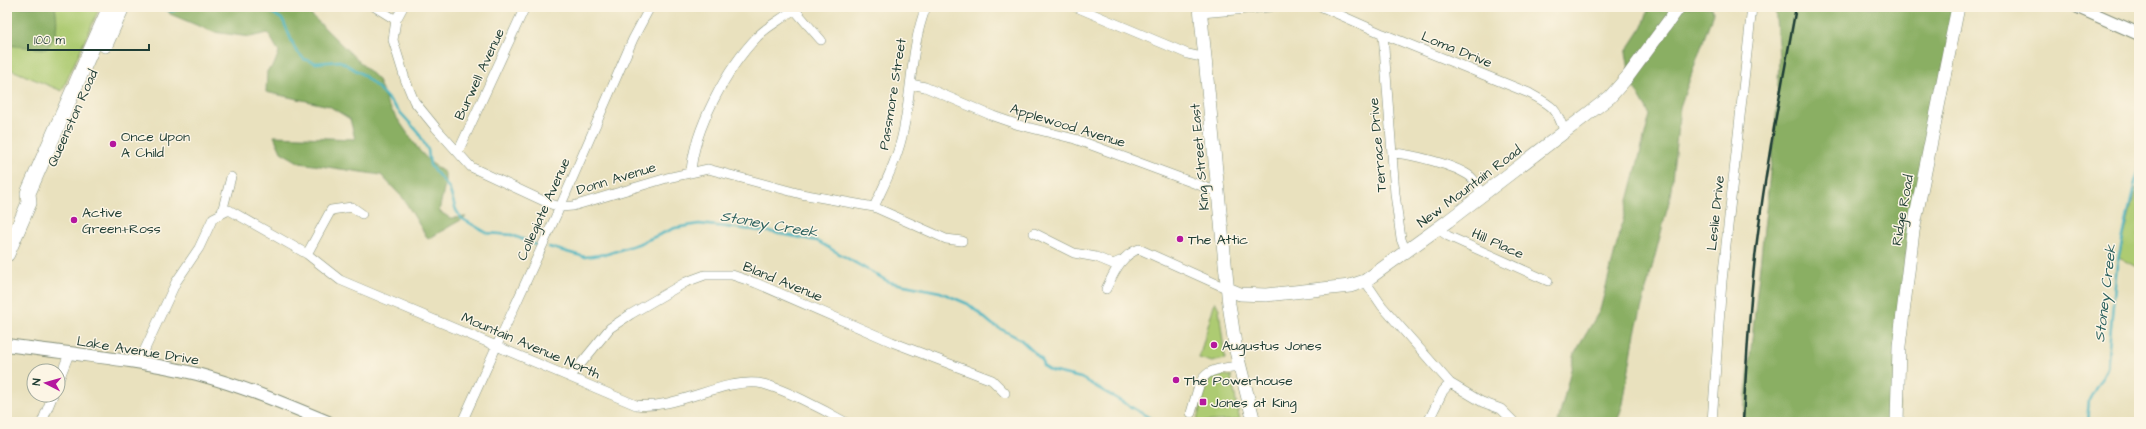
<svg xmlns="http://www.w3.org/2000/svg" width="2146" height="429" font-family="'Architects Daughter',sans-serif">
<style>
.green{fill:#adcb72;stroke:#668453}
.forest{fill:#8aaf64;stroke:#54764c}
.lines{fill:none;stroke-linecap:round;stroke-linejoin:round}
.stream{stroke:#45b3c0;stroke-width:2.5}
.minor-casing{stroke:#848f79;stroke-width:10}
.tertiary-casing{stroke:#848f79;stroke-width:14}
.secondary-casing{stroke:#848f79;stroke-width:14}
.primary-casing{stroke:#848f79;stroke-width:16}
.minor{stroke:#fff;stroke-width:9}
.tertiary{stroke:#fff;stroke-width:12}
.secondary{stroke:#fff;stroke-width:13}
.primary{stroke:#fff;stroke-width:15}
.rail{stroke:#1f3d34;stroke-width:2.5}
.poi-dot{fill:#b5179e;stroke:#fcf5e5;stroke-width:1.5}
.labels{text-anchor:middle;stroke-width:3;stroke-linejoin:round;paint-order:stroke}
.street-label{font-size:14px;fill:#1f3d34;stroke:#fcf5e5}
.poi-label{font-size:14px;fill:#1f3d34;stroke:#fcf5e5;text-anchor:start}
.water-label{font-size:15px;font-style:italic;fill:#2a605e;stroke:#fcf5e5}
</style>
<rect width="100%" height="100%" fill="#fcf5e5"/>
<filter id="ink" filterUnits="userSpaceOnUse"><feTurbulence type="fractalNoise" baseFrequency=".025" numOctaves="2"/><feDisplacementMap in="SourceGraphic" scale="8" xChannelSelector="R" yChannelSelector="G"/><feConvolveMatrix kernelMatrix="1 2 1 2 8 2 1 2 1" color-interpolation-filters="sRGB"/></filter>
<filter id="wash" filterUnits="userSpaceOnUse"><feTurbulence type="fractalNoise" baseFrequency=".012" numOctaves="4" result="noise"/><feDisplacementMap in="SourceGraphic" scale="16" xChannelSelector="R" yChannelSelector="G"/><feGaussianBlur stdDeviation="0.9" result="paint"/><feColorMatrix in="noise" values="0 0 0 0 0 0 0 0 0 0 0 0 0 0 0 0 0 1.4 0 .05"/><feComposite in="paint" operator="in"/></filter>
<g filter="url(#wash)">
<rect width="100%" height="100%" fill="#e9e1be"/>
<path class="green" d="M 7,7 L 100,7 L 62,91 L 7,68 Z
M 2136,188 L 2139,190 L 2139,268 L 2119,257 Z
M 1215,301 L 1219,309 L 1225,359 L 1212,362 L 1199,358 Z
M 1223,375 L 1231,376 L 1240,420 L 1196,422 L 1209,379 Z"/>
<path class="forest" d="M 7,7 L 55,7 C 58,23 58,36 46,49 L 7,45 Z
M 166,7 L 303,7 L 378,80 L 388,105 L 419,150 L 430,162 L 445,173 L 445,184 L 439,211 L 450,218 L 466,217 L 428,239 L 403,198 L 381,175 L 300,163 L 281,152 L 274,136 L 355,139 L 350,119 L 329,106 L 266,92 L 267,71 L 274,65 L 279,52 L 268,33 L 250,37 L 213,32 L 170,14 Z
M 1649,7 L 1712,7 L 1713,13 L 1680,107 L 1670,198 L 1635,333 L 1623,404 L 1617,422 L 1558,422 L 1575,353 L 1600,310 L 1650,115 L 1631,82 L 1626,52 L 1643,26 Z
M 1775,7 L 1956,7 L 1906,255 L 1898,422 L 1743,422 L 1777,108 L 1779,56 Z"/>
<g class="lines">
<path class="stream" d="M 158,7 L 172,11 L 184,7
M 257,7 L 271,12 L 283,20 L 295,49 L 304,59 L 316,63 L 340,61 L 362,74 L 378,88 L 418,132 L 428,150 L 430,165 L 449,188 L 456,210 L 461,218 L 487,233 L 512,235 L 536,245
M 549,247 L 585,257 L 607,254 L 638,244 L 675,228 L 699,224 L 771,232 L 817,241 L 889,282 L 940,292 L 968,304 L 993,325 L 1020,339 L 1042,360 L 1043,366 L 1051,371 L 1081,378 L 1157,422
M 2087,422 L 2089,400 L 2107,368 L 2117,264 L 2139,164"/>
</g>
</g>
<g filter="url(#ink)">
<g class="lines">
<defs>
<path id="minor" d="M 375,7 L 396,20 L 393,40 L 405,79 L 414,101 L 436,128 L 471,167 L 548,203 L 560,207 L 573,206 L 667,178 L 708,169 L 801,194 L 874,207 L 946,239 L 962,241
M 1076,7 L 1188,54 L 1206,58
M 1322,7 L 1383,34 L 1529,93 C 1553,106 1556,107 1565,133
M 794,9 L 821,40
M 1201,13 L 1270,7
M 396,20 L 403,7
M 1383,34 L 1395,194 L 1401,239 L 1406,252
M 911,84 L 925,87 L 993,116 L 1019,125 L 1075,139 L 1218,192
M 458,152 L 525,7
M 1392,153 C 1411,154 1456,165 1471,177 C 1477,182 1479,190 1481,196
M 691,172 C 694,129 727,68 757,37 C 768,25 784,19 796,7
M 874,207 C 886,181 899,156 904,127 C 912,87 911,45 926,7
M 222,212 L 231,177
M 1438,229 L 1448,236 L 1548,281
M 1034,233 L 1074,253 L 1096,257 L 1113,264 L 1120,261
M 307,254 L 331,210 L 352,207 L 362,214
M 1365,281 L 1382,306 L 1450,383 L 1443,391 L 1428,422
M 1106,289 C 1114,273 1121,255 1139,249 L 1228,289
M 139,362 L 176,282 L 199,248 L 213,218 L 229,210 L 307,254 L 340,280 L 636,405 C 677,410 720,379 758,383 C 779,386 826,411 845,422
M 570,377 L 610,328 L 631,314 L 686,282 L 705,275 L 732,275 L 756,283 L 892,342 L 992,380 L 1005,393
M 58,382 L 69,354
M 1450,383 L 1482,402 L 1501,409 L 1513,421
M 1191,413 C 1202,375 1199,370 1240,366
M 42,422 L 53,395
M 462,422 L 560,207 L 633,39 L 650,7
M 1712,422 L 1722,281 L 1752,7"/>
<path id="tertiary" d="M 2078,7 L 2139,34
M 7,345 C 70,354 135,359 197,374 C 242,386 285,404 328,422"/>
<path id="secondary" d="M 1200,7 L 1229,304 L 1236,351 L 1254,422
M 1228,289 L 1240,294 L 1266,295 L 1350,286 L 1365,281 L 1448,221 L 1610,97 L 1629,75 L 1679,7
M 1897,422 L 1899,346 L 1913,231 L 1958,7"/>
<path id="primary" d="M 105,45 L 122,7
M 7,254 L 29,203 L 28,193 L 110,7"/>
</defs>
<use href="#minor" class="minor-casing"/>
<use href="#tertiary" class="tertiary-casing"/>
<use href="#secondary" class="secondary-casing"/>
<use href="#primary" class="primary-casing"/>
<use href="#minor" class="minor"/>
<use href="#tertiary" class="tertiary"/>
<use href="#secondary" class="secondary"/>
<use href="#primary" class="primary"/>
<path class="rail" d="M 1743,422 C 1747,356 1750,291 1759,225 C 1768,152 1783,80 1796,7"/>
</g>
</g>
<g class="poi-dot">
<circle cx="113" cy="144" r="4"/>
<circle cx="74" cy="220" r="4"/>
<circle cx="1180" cy="239" r="4"/>
<circle cx="1214" cy="345" r="4"/>
<circle cx="1176" cy="380" r="4"/>
<rect x="1199" y="398" width="8" height="8" rx="2"/>
</g>
<g class="labels">
<g class="street-label">
<text transform="translate(1457 49) rotate(22)" y="5">Loma Drive</text>
<text transform="translate(479 74) rotate(-65)" y="5">Burwell Avenue</text>
<text transform="translate(892 94) rotate(-81)" y="5">Passmore Street</text>
<text transform="translate(72 118) rotate(-66)" y="5">Queenston Road</text>
<text transform="translate(1068 125) rotate(17)" y="5">Applewood Avenue</text>
<text transform="translate(1377 145) rotate(-95)" y="5">Terrace Drive</text>
<text transform="translate(1199 157) rotate(-95)" y="5">King Street East</text>
<text transform="translate(616 178) rotate(-17)" y="5">Donn Avenue</text>
<text transform="translate(1469 186) rotate(-37)" y="5">New Mountain Road</text>
<text transform="translate(543 209) rotate(-66)" y="5">Collegiate Avenue</text>
<text transform="translate(1902 210) rotate(-80)" y="5">Ridge Road</text>
<text transform="translate(1715 213) rotate(-84)" y="5">Leslie Drive</text>
<text transform="translate(1498 243) rotate(24)" y="5">Hill Place</text>
<text transform="translate(783 281) rotate(22)" y="5">Bland Avenue</text>
<text transform="translate(531 345) rotate(23)" y="5">Mountain Avenue North</text>
<text transform="translate(138 350) rotate(9)" y="5">Lake Avenue Drive</text>
</g>
<g class="poi-label">
<text x="121" y="141">Once Upon<tspan x="121" dy="16">A Child</tspan></text>
<text x="82" y="217">Active<tspan x="82" dy="16">Green+Ross</tspan></text>
<text x="1188" y="244">The Attic</text>
<text x="1222" y="350">Augustus Jones</text>
<text x="1184" y="385">The Powerhouse</text>
<text x="1211" y="407">Jones at King</text>
</g>
<g class="water-label">
<text transform="translate(769 224) rotate(10)" y="5">Stoney Creek</text>
<text transform="translate(2105 293) rotate(-83)" y="5">Stoney Creek</text>
</g>
</g>
<rect width="2146" height="429" fill="none" stroke="#fcf5e5" stroke-width="24"/>
<g transform="translate(46 383) rotate(276)"><circle r="19" fill="#fcf5e5" stroke="#a4ab9e"/>
<path d="M0-3L7 15L0 10L-7 15Z" fill="#b5179e"/>
<text y="-6" font-size="11" font-weight="bold" text-anchor="middle" fill="#1f3d34">N</text>
</g>
<path d="M28 44v6h121v-6" fill="none" stroke="#1f3d34" stroke-width="2"/>
<text x="34" y="44" font-size="12" fill="#1f3d34" stroke="#fcf5e5" stroke-width="3" paint-order="stroke">100 m</text>
</svg>
